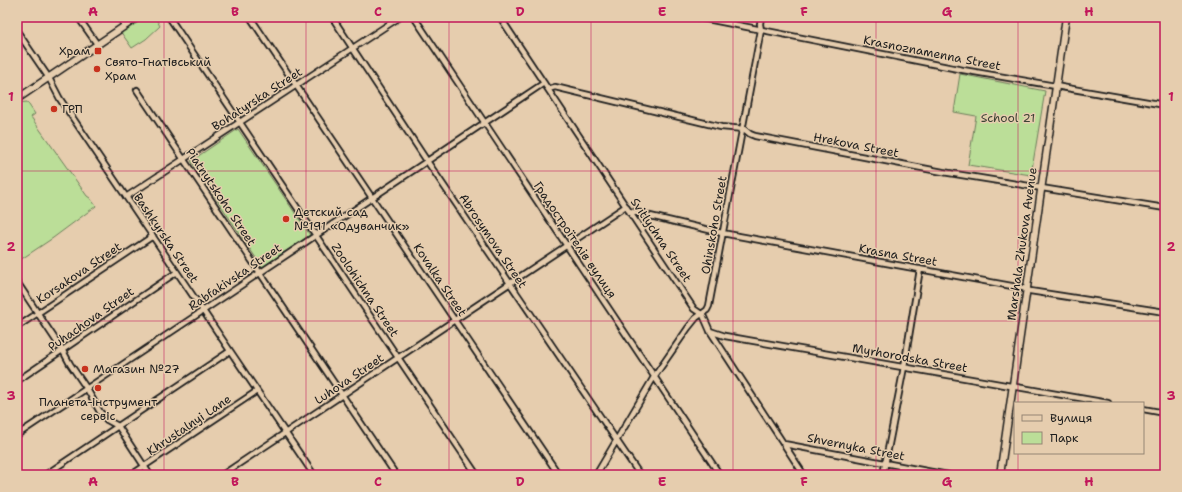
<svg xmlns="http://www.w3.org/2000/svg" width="1182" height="492" font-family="'Shantell Sans',sans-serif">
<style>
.green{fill:#bbde98;stroke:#6c7d5a}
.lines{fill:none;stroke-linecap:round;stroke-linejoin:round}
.minor-casing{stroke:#1c1c1c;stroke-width:8}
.tertiary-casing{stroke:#1c1c1c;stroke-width:9}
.minor{stroke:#e6cdae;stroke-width:4.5}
.tertiary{stroke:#e6cdae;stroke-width:6}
.grid{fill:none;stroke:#c2185b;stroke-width:1;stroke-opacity:0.55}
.poi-dot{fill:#c8321e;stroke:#e6cdae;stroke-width:1.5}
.labels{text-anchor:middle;stroke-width:3;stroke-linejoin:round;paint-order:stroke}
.poi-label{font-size:12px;fill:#1c1c1c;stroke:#e6cdae;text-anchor:start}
.street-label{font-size:12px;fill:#1c1c1c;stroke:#e6cdae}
.park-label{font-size:12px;fill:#3c4335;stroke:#e6cdae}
.neatline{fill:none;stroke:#c2185b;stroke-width:1.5}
.grid-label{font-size:13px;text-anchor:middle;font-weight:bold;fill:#c2185b}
</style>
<rect width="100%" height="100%" fill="#e6cdae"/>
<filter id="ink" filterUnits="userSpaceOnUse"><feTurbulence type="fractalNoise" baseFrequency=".025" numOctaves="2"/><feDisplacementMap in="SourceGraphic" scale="8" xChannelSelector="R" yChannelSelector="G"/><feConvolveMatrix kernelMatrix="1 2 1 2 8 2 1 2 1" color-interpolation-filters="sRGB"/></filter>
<g filter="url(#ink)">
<path class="green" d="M 142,17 L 156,17 L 156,19 L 160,26 L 146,39 L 132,48 L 120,31 Z
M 960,74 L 1045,91 L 1031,175 L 968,165 L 976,116 L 954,112 Z
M 27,102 L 35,114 L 31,117 L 87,196 L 90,198 L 96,206 L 53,238 L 17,262 L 17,103 Z
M 238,129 L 310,235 L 262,267 L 191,161 Z"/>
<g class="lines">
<defs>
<path id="minor" d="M 78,17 L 97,44
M 119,17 L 125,25
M 169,17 L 477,475
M 250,17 L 559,475
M 332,17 L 427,161 L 640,475
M 414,17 L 720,475
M 500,17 L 694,309 L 703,315 L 710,331 L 804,475
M 697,17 L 963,70 L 1165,105
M 17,31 L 49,78 L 60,99 L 314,475
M 548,89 L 555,87 L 721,127 L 744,129 L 750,134 L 755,136 L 943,172 L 1165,208
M 137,90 L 396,475
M 126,197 L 400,17
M 629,211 L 722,233 L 1023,288 L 1030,291 L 1165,312
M 17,282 L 63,351 L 70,364 L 87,389 L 100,412 L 107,420 L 118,426 L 150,475
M 17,327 L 153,236
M 710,331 L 725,336 L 1108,403
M 17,381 L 177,272
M 1143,409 L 1165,413
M 17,435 L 544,83
M 784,444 L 948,475
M 45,475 L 230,351
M 131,475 L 257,391
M 222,475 L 626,206
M 596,475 L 654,377 L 688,328 L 696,318 L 707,310 L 709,306 L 761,30 L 760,24 L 761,17
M 883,475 L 904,367 L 920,269"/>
<path id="tertiary" d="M 17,99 L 138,17
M 1000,475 L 1066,17"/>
</defs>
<use href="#minor" class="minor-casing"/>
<use href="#tertiary" class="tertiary-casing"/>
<use href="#minor" class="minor"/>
<use href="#tertiary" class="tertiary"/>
</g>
</g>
<path class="grid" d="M 164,17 L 164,475M 306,17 L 306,475M 449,17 L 449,475M 591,17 L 591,475M 733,17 L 733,475M 876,17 L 876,475M 1018,17 L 1018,403M 17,171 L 1165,171M 17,321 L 1165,321M 1018,453 L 1018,475"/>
<g class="poi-dot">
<rect x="94" y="47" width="8" height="8" rx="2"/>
<circle cx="97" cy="69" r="4"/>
<circle cx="54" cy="109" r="4"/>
<circle cx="286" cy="219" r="4"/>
<circle cx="85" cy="369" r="4"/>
<circle cx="98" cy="388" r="4"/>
</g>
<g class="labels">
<g class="poi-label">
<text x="90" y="55" text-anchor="end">Храм</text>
<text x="105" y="66">Свято-Гнатівський<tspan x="105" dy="14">Храм</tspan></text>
<text x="62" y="113">ГРП</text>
<text x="294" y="216">Детский сад<tspan x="294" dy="14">№191 «Одуванчик»</tspan></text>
<text x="93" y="373">Магазин №27</text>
<text x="98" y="406" text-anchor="middle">Планета-інструмент<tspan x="98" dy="14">сервіс</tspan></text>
</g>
<g class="street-label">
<text transform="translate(932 53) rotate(11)" y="4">Krasnoznamenna Street</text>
<text transform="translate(257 99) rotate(-33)" y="4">Bohatyrska Street</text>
<text transform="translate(856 145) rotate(11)" y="4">Hrekova Street</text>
<text transform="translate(221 197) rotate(56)" y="4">Piatnytskoho Street</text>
<text transform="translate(714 225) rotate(-80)" y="4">Ohinskoho Street</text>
<text transform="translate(166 238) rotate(56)" y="4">Bashkyrska Street</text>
<text transform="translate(575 240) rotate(56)" y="4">Градостроїтелiв вулиця</text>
<text transform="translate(661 240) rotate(56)" y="4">Svitlychna Street</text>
<text transform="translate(493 241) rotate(56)" y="4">Abrosymova Street</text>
<text transform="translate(1022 244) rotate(-82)" y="4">Marshala Zhukova Avenue</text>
<text transform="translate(898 255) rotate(10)" y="4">Krasna Street</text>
<text transform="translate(79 273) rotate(-34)" y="4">Korsakova Street</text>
<text transform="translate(235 277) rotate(-34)" y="4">Rabfakivska Street</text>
<text transform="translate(440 280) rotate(56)" y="4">Kovalka Street</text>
<text transform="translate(365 290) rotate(56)" y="4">Zoolohichna Street</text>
<text transform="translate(91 319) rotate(-35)" y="4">Puhachova Street</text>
<text transform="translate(910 358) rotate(10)" y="4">Myrhorodska Street</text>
<text transform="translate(349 379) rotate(-34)" y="4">Luhova Street</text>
<text transform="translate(189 425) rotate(-34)" y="4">Khrustalnyi Lane</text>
<text transform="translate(856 447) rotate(11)" y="4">Shvernyka Street</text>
</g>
<g class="park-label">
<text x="1008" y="122">School 21</text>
</g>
</g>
<rect width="1182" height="492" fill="none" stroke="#e6cdae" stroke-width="44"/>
<rect x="1014" y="402" width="130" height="52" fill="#e6cdae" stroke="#958674"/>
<rect x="1022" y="415" width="20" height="6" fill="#e6cdae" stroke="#958674"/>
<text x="1050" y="422" font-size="12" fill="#1c1c1c">Вулиця</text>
<rect x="1022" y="432" width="20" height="12" fill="#bbde98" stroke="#958674"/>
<text x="1050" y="442" font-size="12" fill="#1c1c1c">Парк</text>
<rect x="22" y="22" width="1138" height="448" class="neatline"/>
<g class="grid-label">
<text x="93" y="16">A</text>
<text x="235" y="16">B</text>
<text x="378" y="16">C</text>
<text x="520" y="16">D</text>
<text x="662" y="16">E</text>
<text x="804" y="16">F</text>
<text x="947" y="16">G</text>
<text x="1089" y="16">H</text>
<text x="11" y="101">1</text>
<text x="1171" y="101">1</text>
<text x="11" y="251">2</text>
<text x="1171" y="251">2</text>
<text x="11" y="400">3</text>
<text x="1171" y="400">3</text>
<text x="93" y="486">A</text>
<text x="235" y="486">B</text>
<text x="378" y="486">C</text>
<text x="520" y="486">D</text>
<text x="662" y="486">E</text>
<text x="804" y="486">F</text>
<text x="947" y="486">G</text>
<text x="1089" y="486">H</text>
</g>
</svg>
